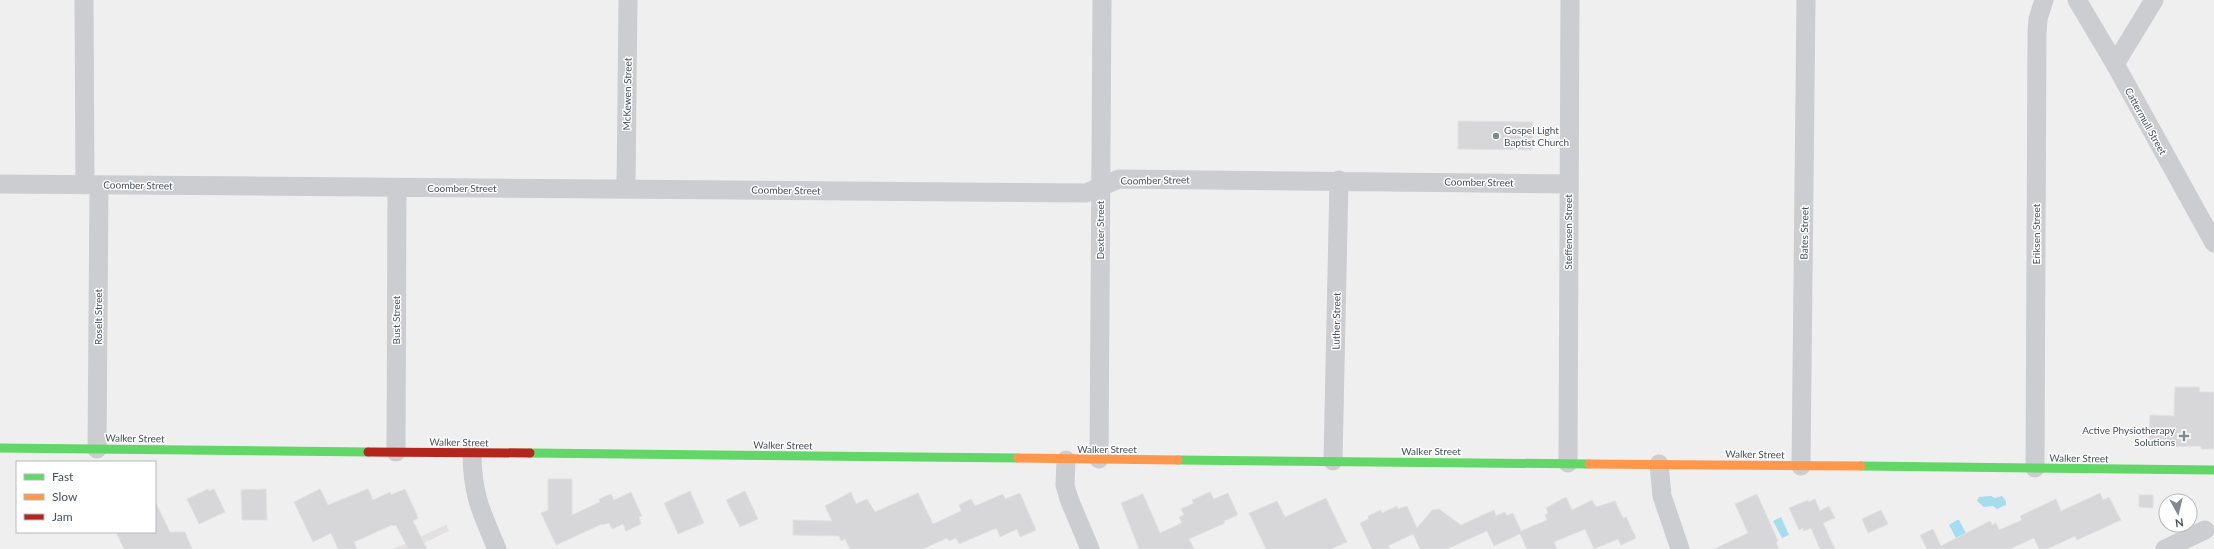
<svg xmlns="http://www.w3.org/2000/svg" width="2214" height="549" font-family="Lato,sans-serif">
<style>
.education{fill:#e2e0e1}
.water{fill:#a6ddee}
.building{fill:#d7d7d9;stroke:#e1e1e2}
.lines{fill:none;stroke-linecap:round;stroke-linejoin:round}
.street{stroke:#cbcdd0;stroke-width:19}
.fast{stroke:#63d668;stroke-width:9}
.slow{stroke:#ff974d;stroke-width:9}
.jam{stroke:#b3261e;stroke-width:9}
.poi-dot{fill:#82888f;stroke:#fff;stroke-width:1.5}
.labels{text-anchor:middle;stroke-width:3;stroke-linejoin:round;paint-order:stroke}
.street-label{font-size:10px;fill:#46515c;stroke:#fff}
.poi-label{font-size:10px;fill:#46515c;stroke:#fff;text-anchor:start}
</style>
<rect width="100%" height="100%" fill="#f0efef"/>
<path class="education" d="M 446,525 L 449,531 L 411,549 L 393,549 Z"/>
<path class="water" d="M 1991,496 L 1995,498 L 2002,496 L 2006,501 L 2006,505 L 1997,509 L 1993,506 L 1984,507 L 1977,501 L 1979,497 Z
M 1781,517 L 1789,535 L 1782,538 L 1773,521 Z
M 1957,520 L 1959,520 L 1966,533 L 1956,538 L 1949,525 Z"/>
<path class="building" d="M 1458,121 L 1533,122 L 1532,150 L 1458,149 Z
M 2175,387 L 2199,387 L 2200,392 L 2214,392 L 2214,449 L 2201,449 L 2201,446 L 2149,447 L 2150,415 L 2174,416 Z
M 548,479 L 572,479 L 572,515 L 600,502 L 599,499 L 611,494 L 614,500 L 631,492 L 642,516 L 639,517 L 641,524 L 626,531 L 623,524 L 612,529 L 609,523 L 602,525 L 602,524 L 556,545 L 541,513 L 548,510 Z
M 208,489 L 209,491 L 214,489 L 225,512 L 199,524 L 187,499 Z
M 266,489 L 267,520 L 242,520 L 241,490 Z
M 320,489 L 328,505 L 368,489 L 373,500 L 390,492 L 391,495 L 405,489 L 417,515 L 418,518 L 413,521 L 427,549 L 408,549 L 396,525 L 393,526 L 392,525 L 354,542 L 357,549 L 338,549 L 331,533 L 313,542 L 294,502 Z
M 690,491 L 704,523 L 678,534 L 664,503 Z
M 745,491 L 758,519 L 740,527 L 726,500 Z
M 851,492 L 856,504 L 867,499 L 875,512 L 918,493 L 933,524 L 961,511 L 959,505 L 971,499 L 975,506 L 1003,494 L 1005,499 L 1020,493 L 1036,530 L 1020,537 L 1017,529 L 1000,537 L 997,529 L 994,529 L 959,544 L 956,538 L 949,541 L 947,538 L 923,549 L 850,549 L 845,539 L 841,541 L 839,536 L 793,535 L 793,520 L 832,521 L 825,506 Z
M 1210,492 L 1214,499 L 1228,493 L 1238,515 L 1224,521 L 1225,523 L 1189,539 L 1194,549 L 1139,549 L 1121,503 L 1143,494 L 1160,533 L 1182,523 L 1179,517 L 1184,515 L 1181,509 L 1194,503 L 1192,500 Z
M 2100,493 L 2103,500 L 2109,497 L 2121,520 L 2077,540 L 2075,536 L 2047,549 L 2039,549 L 2034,538 L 2010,549 L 1927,549 L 1920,535 L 1933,529 L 1941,546 L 1990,521 L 1992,525 L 1996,523 L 1999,530 L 2022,520 L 2020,516 L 2056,499 L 2061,511 Z
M 1757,494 L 1778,541 L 1776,542 L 1779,549 L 1714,549 L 1748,533 L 1735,504 Z
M 2139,495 L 2153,495 L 2153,508 L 2139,507 Z
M 1566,497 L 1572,510 L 1592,500 L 1596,507 L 1615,501 L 1623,518 L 1626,517 L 1636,538 L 1621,545 L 1618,539 L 1594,549 L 1585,529 L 1554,542 L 1557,549 L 1527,549 L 1520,534 L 1494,546 L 1487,531 L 1447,549 L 1420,549 L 1413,534 L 1388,546 L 1390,549 L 1372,549 L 1360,523 L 1369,519 L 1368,516 L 1381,510 L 1382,513 L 1397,506 L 1398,509 L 1407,506 L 1417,528 L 1432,510 L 1439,509 L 1461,525 L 1494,510 L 1496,516 L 1505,512 L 1507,516 L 1513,513 L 1521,531 L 1547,520 L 1545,515 L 1548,513 L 1546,508 Z
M 1326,498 L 1347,542 L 1331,549 L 1266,549 L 1249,513 L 1277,501 L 1285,517 Z
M 1815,499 L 1820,511 L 1829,506 L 1835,518 L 1823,523 L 1835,549 L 1820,549 L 1811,528 L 1804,531 L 1803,528 L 1799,530 L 1789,508 L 1808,500 L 1809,502 Z
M 155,501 L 170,532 L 185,532 L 192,549 L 124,549 L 116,532 L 155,532 Z
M 1881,510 L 1888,524 L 1868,533 L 1862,519 Z"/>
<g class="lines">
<path class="street" d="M 84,0 L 85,185
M 2077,0 L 2115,64 L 2214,243
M 2115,64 L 2154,0
M 0,184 L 1086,193 L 1119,179 L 1569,184
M 626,188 L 628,0
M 97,449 L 99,185
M 396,452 L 397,188
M 472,453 C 472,493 481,512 497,549
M 1099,459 L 1102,0
M 1066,460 L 1065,485 L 1069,499 L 1090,549
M 1333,461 L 1339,180
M 1568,463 L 1570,0
M 1659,464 L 1662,496 L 1680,549
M 1801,466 L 1806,0
M 2035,468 L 2037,33 L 2038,19 L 2044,0
M 2165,549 L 2205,530"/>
<path class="fast" d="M 0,448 L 368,452
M 530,453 L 1018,458
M 1178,460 L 1589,464
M 1861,466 L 2214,470"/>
<path class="slow" d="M 1018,458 L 1178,460
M 1589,464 L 1861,466"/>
<path class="jam" d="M 368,452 L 530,453"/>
</g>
<g class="poi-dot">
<circle cx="1496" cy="136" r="4"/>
<path d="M2182 430h4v4h4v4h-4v4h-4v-4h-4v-4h4z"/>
</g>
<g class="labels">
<g class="street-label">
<text transform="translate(627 94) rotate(-89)" y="4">McKewen Street</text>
<text transform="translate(2146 121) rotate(61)" y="4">Cattermull Street</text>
<text transform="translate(1155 180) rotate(-1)" y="4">Coomber Street</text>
<text transform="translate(1479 182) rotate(1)" y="4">Coomber Street</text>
<text transform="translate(138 185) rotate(1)" y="4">Coomber Street</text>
<text x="462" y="192">Coomber Street</text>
<text transform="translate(786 190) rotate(1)" y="4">Coomber Street</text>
<text transform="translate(1100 230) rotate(-90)" y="4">Dexter Street</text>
<text transform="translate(1568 232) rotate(-90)" y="4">Steffensen Street</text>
<text transform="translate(1804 233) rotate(-89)" y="4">Bates Street</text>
<text transform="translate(2036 234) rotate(-90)" y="4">Eriksen Street</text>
<text transform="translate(98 317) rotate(-90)" y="4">Roselt Street</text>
<text transform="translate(396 320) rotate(-90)" y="4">Bust Street</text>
<text transform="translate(1336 321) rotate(-89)" y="4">Luther Street</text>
<text transform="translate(135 438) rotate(1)" y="4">Walker Street</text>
<text transform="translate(459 442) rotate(1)" y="4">Walker Street</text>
<text transform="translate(783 445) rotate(1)" y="4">Walker Street</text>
<text x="1107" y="453">Walker Street</text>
<text x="1431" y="455">Walker Street</text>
<text transform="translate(1755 454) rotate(1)" y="4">Walker Street</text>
<text transform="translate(2079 458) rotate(1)" y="4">Walker Street</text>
</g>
<g class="poi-label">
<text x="1504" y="134">Gospel Light<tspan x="1504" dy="12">Baptist Church</tspan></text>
<text x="2175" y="434" text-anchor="end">Active Physiotherapy<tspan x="2175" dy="12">Solutions</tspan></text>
</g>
</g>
<rect x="16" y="461" width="140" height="72" fill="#ffffff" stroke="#b5b9be"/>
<rect x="24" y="474" width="20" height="6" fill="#63d668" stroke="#b5b9be"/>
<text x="52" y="481" font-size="12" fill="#46515c">Fast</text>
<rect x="24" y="494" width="20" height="6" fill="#ff974d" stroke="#b5b9be"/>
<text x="52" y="501" font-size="12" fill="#46515c">Slow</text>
<rect x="24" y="514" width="20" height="6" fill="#b3261e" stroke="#b5b9be"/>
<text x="52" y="521" font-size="12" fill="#46515c">Jam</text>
<g transform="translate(2178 513) rotate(172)"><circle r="19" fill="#ffffff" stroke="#b5b9be"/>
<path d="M0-3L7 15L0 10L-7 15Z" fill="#82888f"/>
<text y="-6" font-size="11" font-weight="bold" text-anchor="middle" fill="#46515c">N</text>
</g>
</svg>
